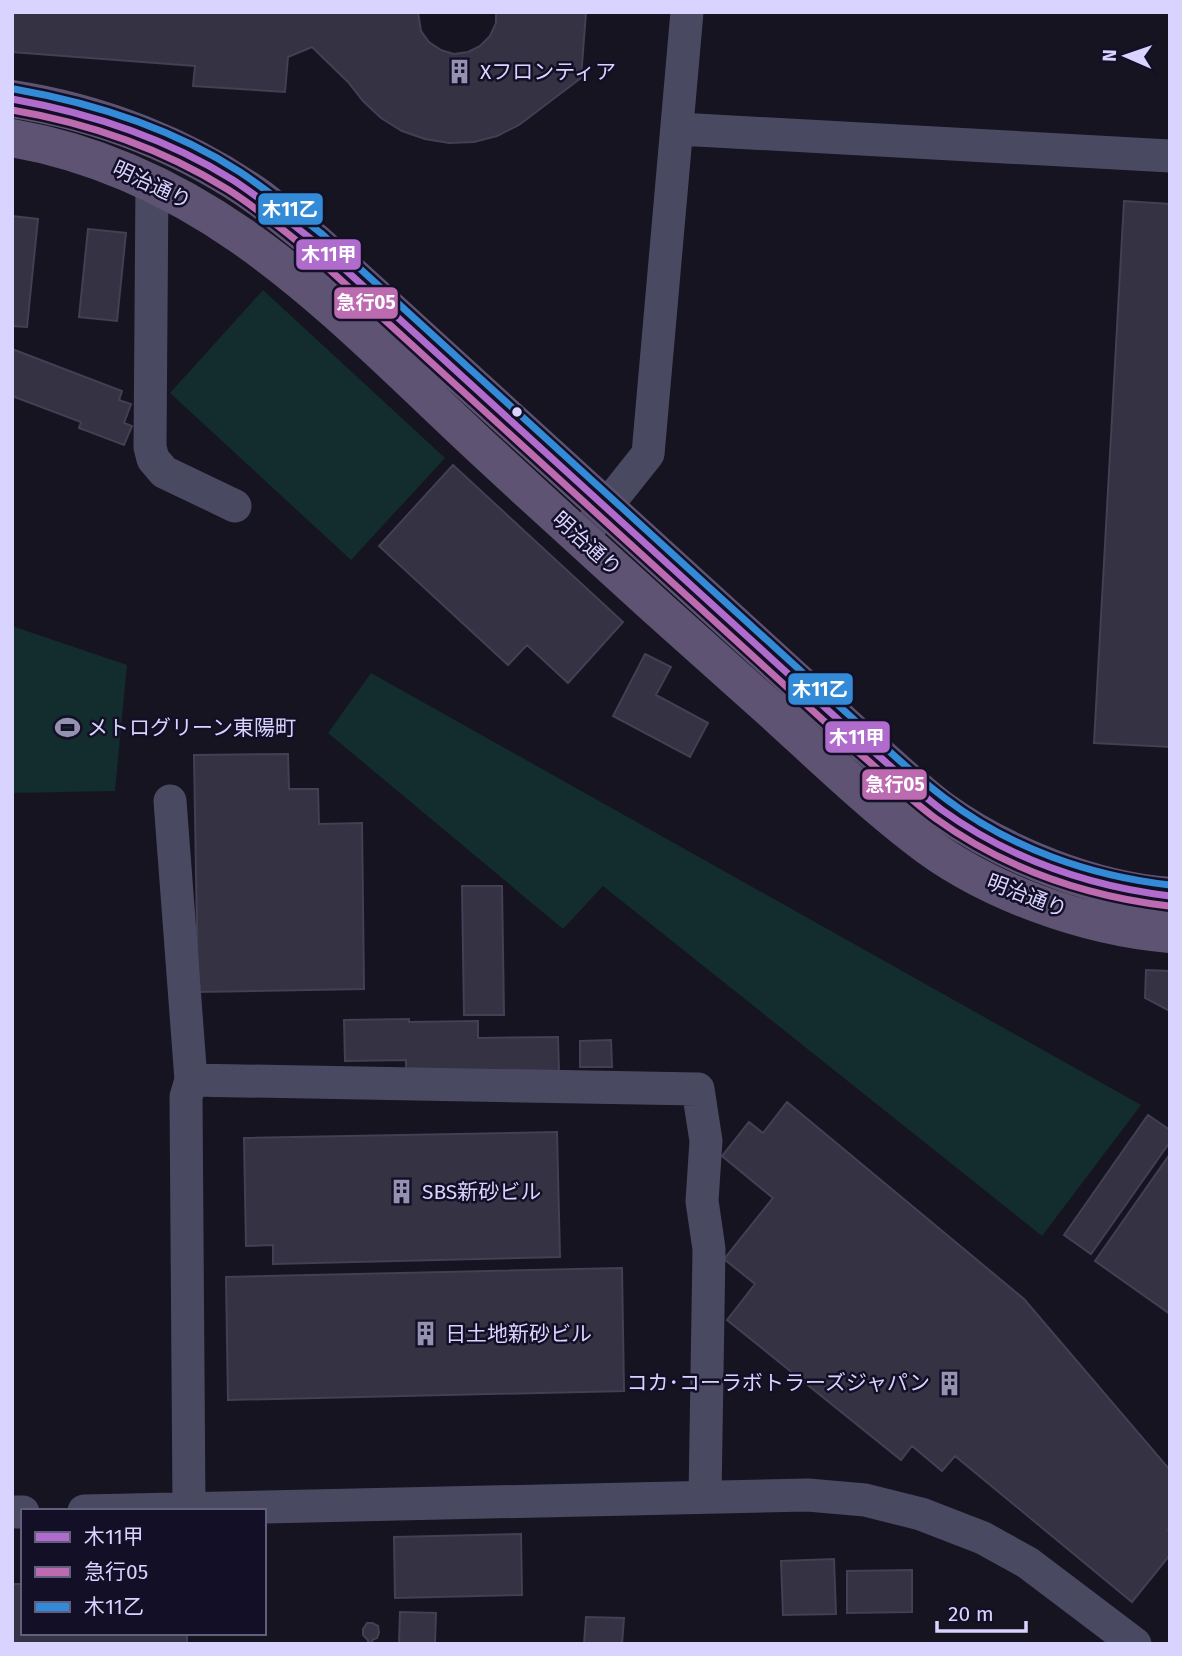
<svg xmlns="http://www.w3.org/2000/svg" width="1182" height="1656" font-family="'Fira Sans','Noto Sans JP',sans-serif">
<style>
.green{fill:#132c2d}
.building{fill:#343243;stroke:#433f54;stroke-width:2}
.lines{fill:none;stroke-linecap:round;stroke-linejoin:round}
.minor{stroke:#4a4962;stroke-width:33}
.major{stroke:#5e5373;stroke-width:38}
.bus-1-casing{stroke:#130f26;stroke-width:12}
.bus-2-casing{stroke:#130f26;stroke-width:12}
.bus-3-casing{stroke:#130f26;stroke-width:12}
.bus-1{stroke:#b06ccc;stroke-width:7}
.bus-2{stroke:#bd6bb0;stroke-width:7}
.bus-3{stroke:#338bd7;stroke-width:7}
.bus-dot{fill:#d9d4ff;stroke:#130f26;stroke-width:2.5}
.labels{text-anchor:middle;stroke-width:5;stroke-linejoin:round;paint-order:stroke}
.poi-label{font-size:21px;fill:#d9d4ff;stroke:#130f26;text-anchor:start}
.street-label{font-size:21px;fill:#d9d4ff;stroke:#130f26}
.line-badge{stroke:#130f26;stroke-width:2.5}
.badge-label{font-size:19px;text-anchor:middle;font-weight:bold;fill:#fff}
</style>
<rect width="100%" height="100%" fill="#161421"/>
<path class="green" d="M 263,290 L 445,458 L 351,560 L 170,393 Z
M 12,626 L 127,665 L 115,791 L 12,793 Z
M 371,673 L 1141,1105 L 1042,1236 L 603,886 L 563,929 L 328,733 Z"/>
<path class="building" d="M 12,12 L 418,12 L 421,31 L 429,42 L 441,50 L 454,54 L 468,52 L 480,46 L 490,36 L 496,23 L 496,12 L 586,12 L 581,78 L 519,125 L 497,136 L 474,142 L 449,143 L 425,139 L 402,131 L 381,118 L 363,101 L 348,82 L 312,47 L 288,57 L 285,92 L 193,86 L 195,66 L 12,52 Z
M 1124,201 L 1170,204 L 1170,747 L 1094,743 Z
M 12,216 L 38,219 L 27,327 L 12,326 Z
M 88,229 L 126,233 L 117,321 L 79,317 Z
M 12,349 L 122,391 L 119,400 L 131,404 L 124,423 L 132,426 L 124,445 L 79,428 L 81,422 L 12,396 Z
M 453,465 L 623,622 L 568,683 L 527,645 L 508,665 L 379,546 Z
M 645,654 L 671,667 L 656,695 L 708,723 L 690,757 L 613,716 Z
M 288,754 L 289,789 L 318,789 L 319,824 L 362,823 L 364,989 L 198,992 L 194,755 Z
M 462,886 L 502,886 L 504,1015 L 464,1015 Z
M 1146,970 L 1170,971 L 1170,1011 L 1145,998 Z
M 409,1019 L 409,1022 L 478,1021 L 478,1038 L 558,1037 L 559,1071 L 406,1074 L 406,1060 L 345,1061 L 344,1020 Z
M 611,1040 L 612,1067 L 580,1067 L 580,1041 Z
M 787,1102 L 1024,1299 L 1170,1470 L 1170,1529 L 1168,1530 L 1170,1532 L 1170,1555 L 1132,1602 L 955,1456 L 942,1471 L 912,1446 L 901,1460 L 727,1320 L 755,1284 L 724,1259 L 773,1198 L 722,1156 L 749,1122 L 763,1133 Z
M 1148,1115 L 1170,1130 L 1170,1142 L 1091,1254 L 1064,1235 Z
M 557,1132 L 560,1257 L 273,1264 L 273,1245 L 246,1246 L 244,1138 Z
M 1170,1154 L 1170,1314 L 1095,1261 Z
M 622,1268 L 624,1391 L 228,1400 L 226,1277 Z
M 521,1534 L 522,1595 L 395,1598 L 394,1537 Z
M 834,1559 L 836,1614 L 783,1615 L 781,1561 Z
M 912,1570 L 912,1612 L 847,1613 L 847,1571 Z
M 12,1584 L 23,1584 L 23,1633 L 187,1633 L 187,1644 L 12,1644 Z
M 400,1612 L 436,1613 L 435,1644 L 399,1644 Z
M 586,1617 L 624,1618 L 622,1644 L 584,1644 Z
M 372,1623 L 378,1626 L 379,1633 L 377,1638 L 372,1640 L 373,1644 L 365,1644 L 368,1643 L 368,1640 L 363,1635 L 363,1629 L 367,1623 Z"/>
<g class="lines">
<path class="minor" d="M 679,129 L 1170,156
M 152,182 L 150,447 L 153,459 L 164,472 L 235,506
M 589,528 L 648,454 L 687,12
M 170,801 L 191,1080 L 186,1097 L 189,1508
M 191,1080 L 698,1089 L 706,1141 L 702,1201 L 709,1249 L 705,1497
M 84,1511 L 808,1495 L 865,1500 L 921,1514 L 983,1538 L 1028,1563 L 1135,1644
M 12,1512 L 23,1512"/>
<path class="major" d="M 12,99 C 99,112 189,147 261,199 C 279,213 297,228 315,242 L 865,744 C 891,766 915,790 942,810 C 1005,855 1093,890 1170,896
M 12,138 C 218,174 344,320 489,454 C 584,542 680,629 777,715 C 823,757 868,800 917,838 C 984,891 1085,927 1170,934"/>
<defs>
<path id="bus-1" d="M 12,99 C 90,113 166,138 233,180 C 262,199 288,221 315,242 L 865,744 C 891,766 915,790 942,810 C 1009,858 1088,886 1170,896"/>
<path id="bus-2" d="M 12,110 C 88,123 161,148 227,189 C 256,207 282,229 308,250 L 858,752 C 884,774 908,798 935,818 C 1004,868 1085,896 1169,906"/>
<path id="bus-3" d="M 14,89 C 94,103 172,128 240,172 C 269,191 295,213 322,234 L 872,736 C 896,757 920,780 946,799 C 1010,848 1090,876 1170,885"/>
</defs>
<use href="#bus-1" class="bus-1-casing"/>
<use href="#bus-2" class="bus-2-casing"/>
<use href="#bus-3" class="bus-3-casing"/>
<use href="#bus-1" class="bus-1"/>
<use href="#bus-2" class="bus-2"/>
<use href="#bus-3" class="bus-3"/>
</g>
<defs>
<symbol id="building-bare" viewBox="-9 -9 18 18"><path d="M-4-6H4V6H1V3H-1V6H-4ZM-2.5-4.3h1.7v1.8h-1.7ZM.8-4.3h1.7v1.8H.8ZM-2.5-1h1.7V.8h-1.7ZM.8-1h1.7V.8H.8Z" fill="#9591b1" stroke="#130f26" stroke-width="2.5" paint-order="stroke"/></symbol>
<symbol id="stadium-bare" viewBox="-9 -9 18 18"><path d="M0-5a6.5 5 0 1 0 0 10a6.5 5 0 1 0 0-10ZM-3.5-1.8h7v3.6h-7Z" fill="#9591b1" stroke="#130f26" stroke-width="2.5" paint-order="stroke"/></symbol>
</defs>
<g fill-rule="evenodd">
<use href="#building-bare" x="442" y="54" width="35" height="35"/>
<use href="#stadium-bare" x="50" y="710" width="35" height="35"/>
<use href="#building-bare" x="384" y="1174" width="35" height="35"/>
<use href="#building-bare" x="408" y="1316" width="35" height="35"/>
<use href="#building-bare" x="932" y="1366" width="35" height="35"/>
</g>
<circle class="bus-dot" cx="517" cy="412" r="6"/>
<g class="labels">
<g class="poi-label">
<text x="480" y="79">Xフロンティア</text>
<text x="87" y="735">メトログリーン東陽町</text>
<text x="422" y="1199">SBS新砂ビル</text>
<text x="445" y="1341">日土地新砂ビル</text>
<text x="930" y="1390" text-anchor="end">コカ･コーラボトラーズジャパン</text>
</g>
<g class="street-label">
<text transform="translate(152 185) rotate(25)" y="7">明治通り</text>
<text transform="translate(587 544) rotate(42)" y="7">明治通り</text>
<text transform="translate(1027 896) rotate(21)" y="7">明治通り</text>
</g>
</g>
<g class="line-badge">
<rect x="257" y="192" width="67" height="34" rx="7" fill="#338bd7"/>
<rect x="295" y="238" width="67" height="33" rx="7" fill="#b06ccc"/>
<rect x="333" y="286" width="66" height="34" rx="7" fill="#bd6bb0"/>
<rect x="787" y="672" width="67" height="34" rx="7" fill="#338bd7"/>
<rect x="824" y="720" width="67" height="34" rx="7" fill="#b06ccc"/>
<rect x="861" y="768" width="67" height="33" rx="7" fill="#bd6bb0"/>
</g>
<g class="badge-label">
<text x="290" y="216">木11乙</text>
<text x="329" y="261">木11甲</text>
<text x="366" y="309">急行05</text>
<text x="820" y="696">木11乙</text>
<text x="857" y="744">木11甲</text>
<text x="895" y="791">急行05</text>
</g>
<rect width="1182" height="1656" fill="none" stroke="#d9d4ff" stroke-width="28"/>
<rect x="21" y="1509" width="245" height="126" fill="#130f26" stroke="#625e7d" stroke-width="2"/>
<rect x="35" y="1532" width="35" height="10" fill="#b06ccc" stroke="#625e7d" stroke-width="2"/>
<text x="84" y="1544" font-size="21" fill="#d9d4ff">木11甲</text>
<rect x="35" y="1567" width="35" height="10" fill="#bd6bb0" stroke="#625e7d" stroke-width="2"/>
<text x="84" y="1579" font-size="21" fill="#d9d4ff">急行05</text>
<rect x="35" y="1602" width="35" height="10" fill="#338bd7" stroke="#625e7d" stroke-width="2"/>
<text x="84" y="1614" font-size="21" fill="#d9d4ff">木11乙</text>
<g transform="translate(1126 56) rotate(272)" stroke="#130f26" stroke-width="5" paint-order="stroke">
<path d="M0-5L12 26L0 18L-12 26Z" fill="#d9d4ff"/>
<text y="-10" font-size="19" font-weight="bold" text-anchor="middle" fill="#d9d4ff">N</text>
</g>
<path d="M937 1621v10h89v-10" fill="none" stroke="#d9d4ff" stroke-width="3.5"/>
<text x="948" y="1621" font-size="21" fill="#d9d4ff" stroke="#130f26" stroke-width="5" paint-order="stroke">20 m</text>
</svg>
